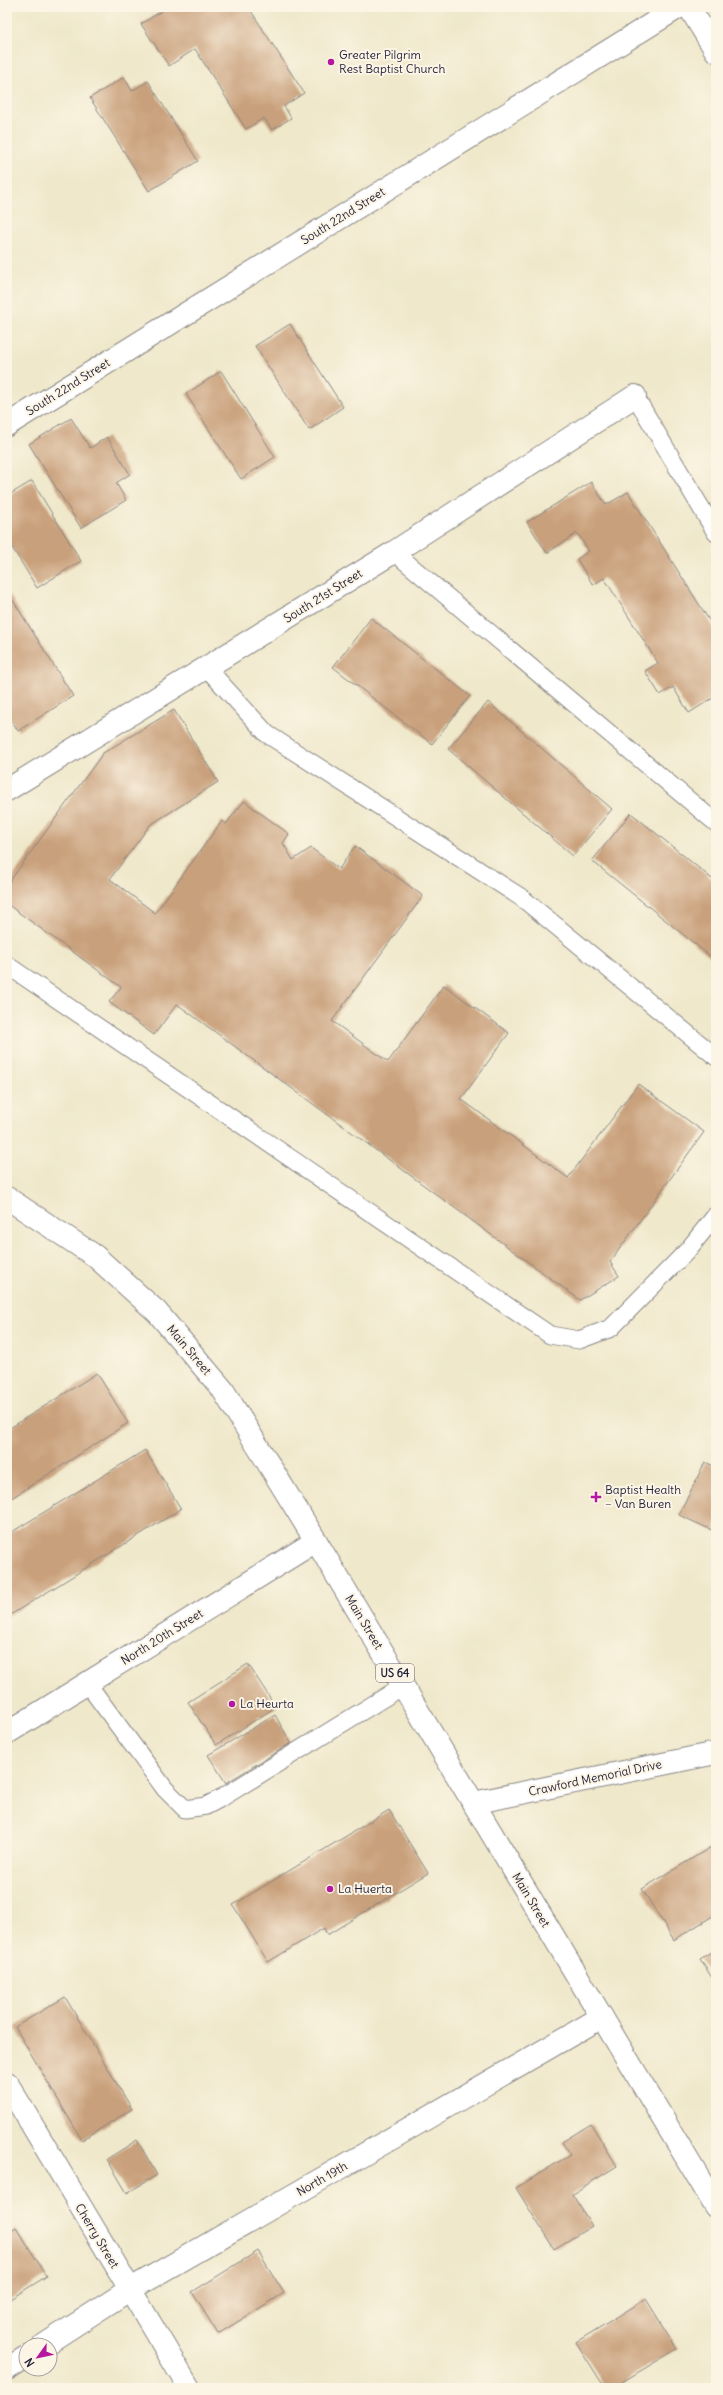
<svg xmlns="http://www.w3.org/2000/svg" width="723" height="2395" font-family="Delius,sans-serif">
<style>
.building{fill:#c9a07b}
.lines{fill:none;stroke-linecap:round;stroke-linejoin:round}
.service-casing{stroke:#888583;stroke-width:19}
.minor-casing{stroke:#888583;stroke-width:24}
.tertiary-casing{stroke:#888583;stroke-width:24}
.primary-casing{stroke:#888583;stroke-width:24}
.service{stroke:#fff;stroke-width:17}
.minor{stroke:#fff;stroke-width:22}
.tertiary{stroke:#fff;stroke-width:22}
.primary{stroke:#fff;stroke-width:22}
.poi-dot{fill:#b5179e;stroke:#fcf5e5;stroke-width:1.5}
.labels{text-anchor:middle;stroke-width:4;stroke-linejoin:round;paint-order:stroke}
.shield{fill:#fcf5e5;stroke:#63616e;stroke-width:1}
.shield-label{font-size:11px;font-weight:bold;fill:#22223b}
.poi-label{font-size:12px;fill:#22223b;stroke:#fcf5e5;text-anchor:start}
.street-label{font-size:12px;fill:#22223b;stroke:#fcf5e5}
</style>
<rect width="100%" height="100%" fill="#fcf5e5"/>
<filter id="ink" filterUnits="userSpaceOnUse"><feTurbulence type="fractalNoise" baseFrequency=".025" numOctaves="2"/><feDisplacementMap in="SourceGraphic" scale="8" xChannelSelector="R" yChannelSelector="G"/><feConvolveMatrix kernelMatrix="1 2 1 2 8 2 1 2 1" color-interpolation-filters="sRGB"/></filter>
<filter id="wash" filterUnits="userSpaceOnUse"><feTurbulence type="fractalNoise" baseFrequency=".012" numOctaves="4" result="noise"/><feDisplacementMap in="SourceGraphic" scale="16" xChannelSelector="R" yChannelSelector="G"/><feGaussianBlur stdDeviation="0.9" result="paint"/><feColorMatrix in="noise" values="0 0 0 0 0 0 0 0 0 0 0 0 0 0 0 0 0 1.4 0 .05"/><feComposite in="paint" operator="in"/></filter>
<g filter="url(#wash)">
<rect width="100%" height="100%" fill="#efe8cb"/>
<g id="blocks">
<path class="building" d="M 168,7 L 258,7 L 251,11 L 304,93 L 284,106 L 291,118 L 272,130 L 264,118 L 246,129 L 195,49 L 169,66 L 141,24 Z
M 124,77 L 132,91 L 148,81 L 198,161 L 149,191 L 90,98 Z
M 290,324 L 343,407 L 309,430 L 255,346 Z
M 221,371 L 275,457 L 241,479 L 186,394 Z
M 71,418 L 90,448 L 107,437 L 130,474 L 116,483 L 126,500 L 81,528 L 29,444 Z
M 32,481 L 81,561 L 37,588 L 7,539 L 7,496 Z
M 591,482 L 606,505 L 628,492 L 716,631 L 716,696 L 689,713 L 673,687 L 660,695 L 645,671 L 658,663 L 604,578 L 593,585 L 577,559 L 589,551 L 577,533 L 547,553 L 527,522 Z
M 7,591 L 73,696 L 18,731 L 7,713 Z
M 371,618 L 470,696 L 432,744 L 333,667 Z
M 488,702 L 612,809 L 573,856 L 448,749 Z
M 174,710 L 218,782 L 150,825 L 110,879 L 155,913 L 222,821 L 226,824 L 244,801 L 289,834 L 283,843 L 293,860 L 311,848 L 339,869 L 355,846 L 423,896 L 332,1021 L 388,1062 L 444,985 L 509,1033 L 461,1099 L 568,1178 L 638,1084 L 704,1132 L 610,1262 L 619,1276 L 580,1300 L 177,1004 L 154,1035 L 109,1002 L 121,987 L 7,904 L 7,885 L 103,753 Z
M 631,813 L 716,882 L 716,961 L 592,861 Z
M 97,1373 L 128,1423 L 7,1501 L 7,1430 Z
M 145,1450 L 181,1509 L 7,1617 L 7,1535 Z
M 705,1462 L 716,1467 L 716,1532 L 679,1515 Z
M 248,1664 L 276,1707 L 216,1745 L 188,1702 Z
M 275,1715 L 291,1743 L 226,1783 L 208,1755 Z
M 389,1810 L 428,1873 L 327,1935 L 324,1928 L 268,1962 L 233,1905 Z
M 716,1844 L 716,1914 L 674,1940 L 642,1889 Z
M 716,1949 L 716,1984 L 700,1959 Z
M 65,1997 L 132,2109 L 82,2140 L 15,2027 Z
M 591,2124 L 617,2166 L 572,2194 L 592,2226 L 554,2249 L 516,2188 L 570,2155 L 562,2142 Z
M 137,2140 L 157,2175 L 127,2193 L 107,2159 Z
M 16,2228 L 47,2276 L 7,2301 L 7,2234 Z
M 258,2251 L 284,2293 L 218,2334 L 192,2292 Z
M 646,2299 L 677,2349 L 612,2388 L 605,2388 L 576,2342 Z
M 336,2383 L 339,2388 L 329,2388 Z"/>
</g>
</g>
<g filter="url(#ink)">
<use href="#blocks" fill-opacity="0" stroke="#888583" stroke-width="1"/>
<g class="lines">
<defs>
<path id="service" d="M 635,396 L 716,533
M 394,552 L 716,823
M 206,667 L 267,734 L 522,898 L 716,1057
M 7,965 L 550,1335 L 579,1340 L 611,1328 L 687,1251 L 716,1215
M 87,1683 L 165,1789 L 185,1809 L 206,1806 L 223,1797 L 403,1686"/>
<path id="minor" d="M 689,7 L 716,51
M 7,425 L 679,7
M 7,790 L 394,552 L 635,396
M 473,1803 L 716,1753
M 7,2083 L 189,2388
M 44,2345 L 129,2290 L 602,2017
M 7,2369 L 26,2357"/>
<path id="tertiary" d="M 7,1733 L 316,1541"/>
<path id="primary" d="M 7,1198 L 95,1256 L 157,1312 L 223,1390 L 316,1541 L 716,2207"/>
</defs>
<use href="#service" class="service-casing"/>
<use href="#minor" class="minor-casing"/>
<use href="#tertiary" class="tertiary-casing"/>
<use href="#primary" class="primary-casing"/>
<use href="#service" class="service"/>
<use href="#minor" class="minor"/>
<use href="#tertiary" class="tertiary"/>
<use href="#primary" class="primary"/>
</g>
</g>
<g class="poi-dot">
<circle cx="331" cy="62" r="4"/>
<path d="M594 1491h4v4h4v4h-4v4h-4v-4h-4v-4h4z"/>
<circle cx="232" cy="1704" r="4"/>
<circle cx="330" cy="1889" r="4"/>
</g>
<g class="labels">
<rect class="shield" x="376" y="1664" width="38" height="18" rx="3"/>
<g class="shield-label">
<text x="395" y="1677">US 64</text>
</g>
<g class="poi-label">
<text x="339" y="59">Greater Pilgrim<tspan x="339" dy="14">Rest Baptist Church</tspan></text>
<text x="605" y="1494">Baptist Health<tspan x="605" dy="14">– Van Buren</tspan></text>
<text x="240" y="1708">La Heurta</text>
<text x="338" y="1893">La Huerta</text>
</g>
<g class="street-label">
<text transform="translate(343 216) rotate(-32)" y="4">South 22nd Street</text>
<text transform="translate(68 387) rotate(-32)" y="4">South 22nd Street</text>
<text transform="translate(323 596) rotate(-32)" y="4">South 21st Street</text>
<text transform="translate(189 1350) rotate(50)" y="4">Main Street</text>
<text transform="translate(364 1622) rotate(59)" y="4">Main Street</text>
<text transform="translate(162 1637) rotate(-32)" y="4">North 20th Street</text>
<text transform="translate(595 1778) rotate(-12)" y="4">Crawford Memorial Drive</text>
<text transform="translate(531 1900) rotate(59)" y="4">Main Street</text>
<text transform="translate(322 2179) rotate(-30)" y="4">North 19th</text>
<text transform="translate(97 2236) rotate(59)" y="4">Cherry Street</text>
</g>
</g>
<rect width="723" height="2395" fill="none" stroke="#fcf5e5" stroke-width="24"/>
<g transform="translate(38 2357) rotate(237)"><circle r="19" fill="#fcf5e5" stroke="#a5a1a1"/>
<path d="M0-3L7 15L0 10L-7 15Z" fill="#b5179e"/>
<text y="-6" font-size="11" font-weight="bold" text-anchor="middle" fill="#22223b">N</text>
</g>
</svg>
